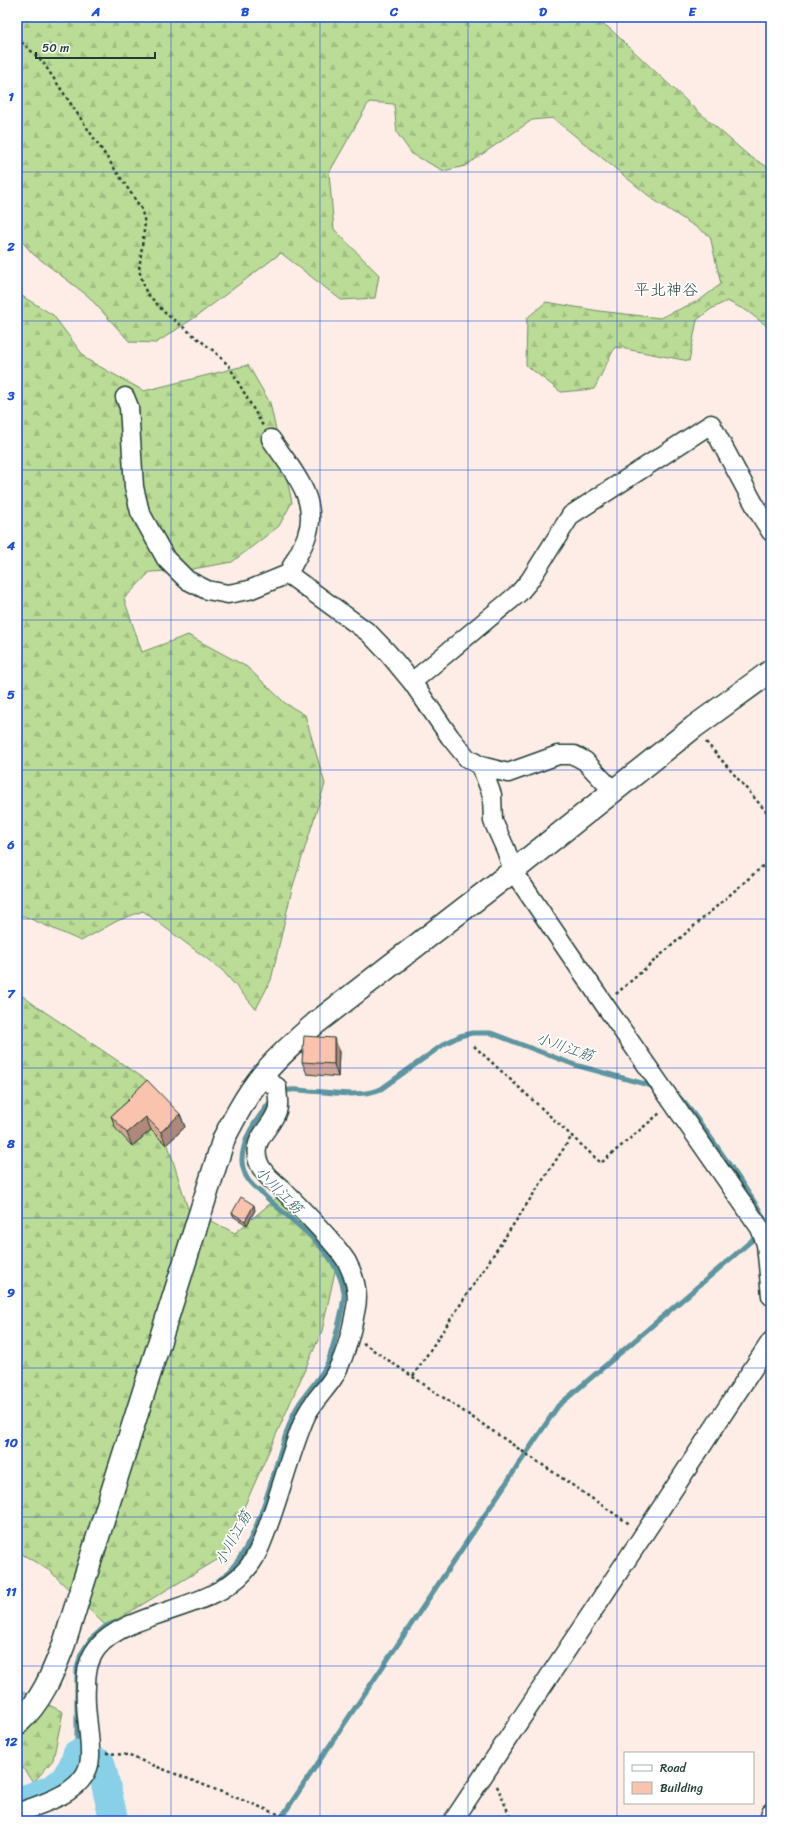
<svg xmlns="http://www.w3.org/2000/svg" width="788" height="1838" font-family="Sriracha,'Klee One',sans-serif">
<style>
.forest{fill:url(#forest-firs);stroke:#6d8c65}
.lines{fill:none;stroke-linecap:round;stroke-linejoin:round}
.stream{stroke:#5d95a0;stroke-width:5}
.river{stroke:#87d0e8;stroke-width:29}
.street-casing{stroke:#1f3d34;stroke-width:21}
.secondary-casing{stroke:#1f3d34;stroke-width:25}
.path{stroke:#1f3d34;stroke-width:2.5;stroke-dasharray:3 3;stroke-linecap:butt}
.street{stroke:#fff;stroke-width:18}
.secondary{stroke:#fff;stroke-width:22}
.wall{fill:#d6a895;stroke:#1f3d34}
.shaded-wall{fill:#ae8879;stroke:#1f3d34}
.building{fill:#f9c3ad;stroke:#1f3d34}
.grid{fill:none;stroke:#1d4ed8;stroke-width:1;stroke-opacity:0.55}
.labels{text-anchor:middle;stroke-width:3.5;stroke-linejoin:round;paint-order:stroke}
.water-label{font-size:15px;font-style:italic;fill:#396261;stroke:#fff}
.quarter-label{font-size:16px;fill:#1f3d34;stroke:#fff}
.neatline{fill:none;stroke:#1d4ed8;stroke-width:1.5}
.grid-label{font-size:13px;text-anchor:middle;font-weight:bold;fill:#1d4ed8}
</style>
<defs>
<pattern id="forest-firs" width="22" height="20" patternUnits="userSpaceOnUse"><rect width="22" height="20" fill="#bbdc96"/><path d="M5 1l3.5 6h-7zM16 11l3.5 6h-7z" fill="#a0be82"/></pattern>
</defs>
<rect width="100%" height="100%" fill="#fdede6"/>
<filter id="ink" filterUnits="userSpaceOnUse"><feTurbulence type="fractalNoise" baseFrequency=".025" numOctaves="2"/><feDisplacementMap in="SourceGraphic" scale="8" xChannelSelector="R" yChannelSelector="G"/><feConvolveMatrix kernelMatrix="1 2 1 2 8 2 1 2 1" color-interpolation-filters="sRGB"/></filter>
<g filter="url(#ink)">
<path class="forest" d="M 17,17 L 585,17 L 608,27 L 692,106 L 749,156 L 771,169 L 771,329 L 747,311 L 727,301 L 711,309 L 697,320 L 689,361 L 615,347 L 594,389 L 561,392 L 526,365 L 527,318 L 546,302 L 599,311 L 660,318 L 700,300 L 721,284 L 710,236 L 654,200 L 553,118 L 532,120 L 465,166 L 444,171 L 412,154 L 397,133 L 394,104 L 369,102 L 329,173 L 334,229 L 379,275 L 375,298 L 341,300 L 281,253 L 197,316 L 156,343 L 130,342 L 88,296 L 33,254 L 17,236 Z
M 17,293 L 53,315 L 86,359 L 144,391 L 248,365 L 270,403 L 292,502 L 279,526 L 232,562 L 187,570 L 150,572 L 124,599 L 142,652 L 188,635 L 247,667 L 285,703 L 305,715 L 325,784 L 292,889 L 271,980 L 256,1009 L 222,970 L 143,911 L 117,921 L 81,941 L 24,916 L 17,916 Z
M 17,992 L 36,1006 L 148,1081 L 188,1209 L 235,1233 L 278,1197 L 337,1262 L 322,1331 L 222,1557 L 106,1626 L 50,1571 L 17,1551 Z
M 17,1689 L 63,1712 L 53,1760 L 33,1783 L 17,1759 Z"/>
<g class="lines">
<path class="stream" d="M 673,1092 C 684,1095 748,1192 759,1209 L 766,1223
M 281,1093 C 290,1088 300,1090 309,1091 C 332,1092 360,1098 381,1089 L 444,1044 L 460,1036 L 472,1033 L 491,1033 L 575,1065 L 656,1087
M 218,1581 C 263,1549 272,1462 294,1413 C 302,1396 316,1384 325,1368 C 331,1358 345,1303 344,1292 C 337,1248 292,1223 263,1194 C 256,1189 246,1180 244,1171 C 241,1164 242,1154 244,1147 C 248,1129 262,1113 273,1098
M 77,1754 L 77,1669 L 81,1654 L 90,1640 L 106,1626 L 126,1618
M 279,1821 L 558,1406 L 771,1224"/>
<path class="river" d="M 17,1802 C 29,1797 44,1794 55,1787 C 65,1781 75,1765 77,1754 L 101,1764 L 114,1821"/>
<defs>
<path id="street" d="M 125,397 L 129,407 L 134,487 L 140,512 L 166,559 L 187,580 L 207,590 L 228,594 L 249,590 L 288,574
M 271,439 C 290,468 320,498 307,535 C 303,548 294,561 288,574 L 369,633 L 388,653 L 412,682 L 450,737 L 467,758 L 481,766 L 508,773 L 558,755 L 574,755 L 585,761 L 613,791
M 412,682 L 519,593 L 530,580 L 571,515 L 711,424 L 759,513 L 771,532
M 481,766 L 492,795 L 493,821 L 506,850 L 513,871 L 604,1004 L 760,1228 L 766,1244
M 771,1239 L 766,1244 L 771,1296
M 17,1813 C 43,1803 89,1792 90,1757 C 91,1734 84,1711 86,1687 C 86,1672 88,1660 97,1648 C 128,1610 209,1612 245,1571 C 257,1558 262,1542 268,1526 C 281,1491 290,1454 304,1420 C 310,1404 324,1392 333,1378 C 345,1358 352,1330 356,1307 C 359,1293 354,1275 347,1262 C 344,1257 340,1252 336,1247 C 319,1226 300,1208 282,1189 C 273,1181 262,1173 258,1161 C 251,1139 271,1129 277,1111 C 280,1104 277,1095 277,1087 L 261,1077
M 453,1821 L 644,1534 L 771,1341
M 769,1821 L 771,1812"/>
<path id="secondary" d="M 17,1724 C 42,1701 52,1675 64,1644 L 224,1138 C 235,1117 246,1096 261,1077 C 277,1057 297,1040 316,1023 L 513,871 L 694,727 L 771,671"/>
</defs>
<use href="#street" class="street-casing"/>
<use href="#secondary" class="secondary-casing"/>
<path class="path" d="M 17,38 L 42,61 L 141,208 L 145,223 L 139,270 L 146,292 L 165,313 L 215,352 L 229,366 L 263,426
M 706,742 L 771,817
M 616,994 L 771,859
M 474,1046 L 601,1163 L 660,1113
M 363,1343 L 631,1525
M 413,1376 L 572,1136
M 106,1753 L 127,1755 L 296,1821
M 497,1786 L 512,1821"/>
<use href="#street" class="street"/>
<use href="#secondary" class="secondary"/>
</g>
<path class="wall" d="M 339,1050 L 338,1077 L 307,1074 L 302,1062 Z
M 128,1099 L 180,1114 L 185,1127 L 166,1145 L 151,1130 L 132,1146 L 116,1129 L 111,1116 L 128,1101 Z
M 255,1210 L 247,1225 L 234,1217 L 232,1213 Z"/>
<path class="shaded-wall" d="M 334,1038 L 339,1050 L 338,1077 L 334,1064 Z
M 180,1114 L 185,1127 L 166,1145 L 161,1132 Z
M 146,1117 L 151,1130 L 132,1146 L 127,1133 Z
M 254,1205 L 255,1210 L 247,1225 L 245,1221 Z"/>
<path class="building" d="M 304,1036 L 334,1038 L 334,1064 L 302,1062 Z
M 147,1080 L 180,1114 L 161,1132 L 146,1117 L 127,1133 L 111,1116 L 129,1100 L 128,1099 Z
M 241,1197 L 254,1205 L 245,1221 L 232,1213 Z"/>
</g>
<path class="grid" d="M 171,17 L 171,1821M 320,17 L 320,1821M 468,17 L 468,1821M 617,17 L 617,1821M 17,172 L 771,172M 17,321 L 771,321M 17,470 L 771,470M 17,620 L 771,620M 17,770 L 771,770M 17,919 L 771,919M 17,1068 L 771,1068M 17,1218 L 771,1218M 17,1368 L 771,1368M 17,1517 L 771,1517M 17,1666 L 771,1666"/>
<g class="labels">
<g class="water-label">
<text transform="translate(565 1047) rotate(19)" y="5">小川江筋</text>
<text transform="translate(279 1190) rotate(45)" y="5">小川江筋</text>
<text transform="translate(233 1538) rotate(-61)" y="5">小川江筋</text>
</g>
<g class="quarter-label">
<text x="666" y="295">平北神谷</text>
</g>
</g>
<rect width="788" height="1838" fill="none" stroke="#fff" stroke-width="44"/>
<rect x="624" y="1752" width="130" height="52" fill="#ffffff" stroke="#a5b1ae"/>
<rect x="632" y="1765" width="20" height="6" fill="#ffffff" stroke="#a5b1ae"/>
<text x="660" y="1772" font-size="12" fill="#1f3d34">Road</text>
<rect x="632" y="1782" width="20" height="12" fill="#f9c3ad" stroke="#a5b1ae"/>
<text x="660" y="1792" font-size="12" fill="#1f3d34">Building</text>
<path d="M36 52v6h119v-6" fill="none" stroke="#1f3d34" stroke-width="2"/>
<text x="42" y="52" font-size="12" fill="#1f3d34" stroke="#ffffff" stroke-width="3" paint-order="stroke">50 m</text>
<rect x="22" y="22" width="744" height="1794" class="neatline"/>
<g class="grid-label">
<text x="96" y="16">A</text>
<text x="245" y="16">B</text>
<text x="394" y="16">C</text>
<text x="543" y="16">D</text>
<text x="692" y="16">E</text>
<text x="11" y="101">1</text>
<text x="11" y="251">2</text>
<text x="11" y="400">3</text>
<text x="11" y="550">4</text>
<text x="11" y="699">5</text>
<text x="11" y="849">6</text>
<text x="11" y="998">7</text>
<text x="11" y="1148">8</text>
<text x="11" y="1297">9</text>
<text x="11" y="1447">10</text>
<text x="11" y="1596">11</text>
<text x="11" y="1746">12</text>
</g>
</svg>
